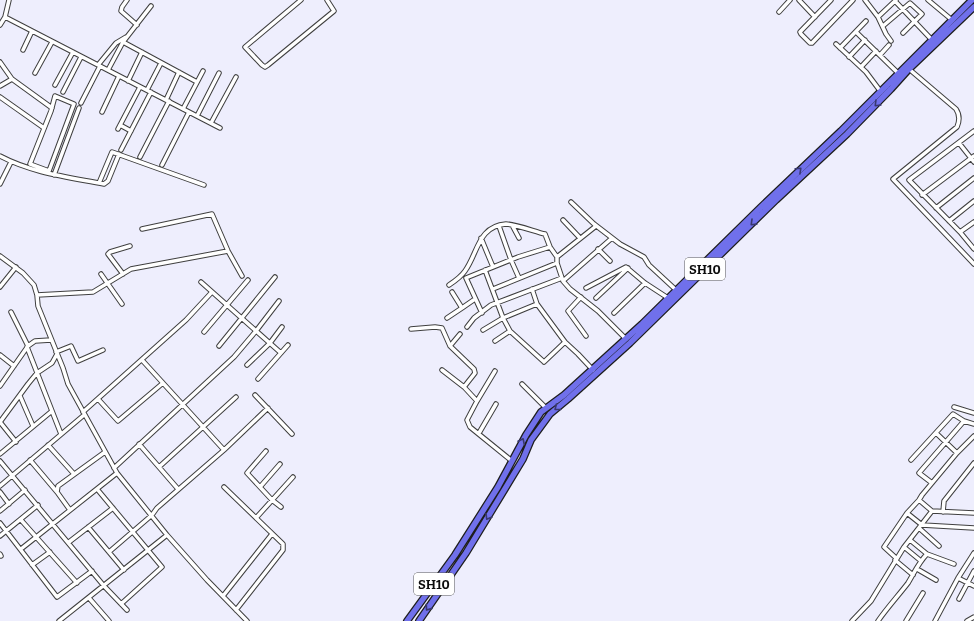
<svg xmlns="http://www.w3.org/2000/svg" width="974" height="621" font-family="Bitter,serif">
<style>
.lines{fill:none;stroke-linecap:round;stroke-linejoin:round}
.minor-casing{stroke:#3f3f3f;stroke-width:5.5}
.primary-casing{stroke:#1d1d1d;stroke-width:8}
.minor{stroke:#fff;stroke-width:3.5}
.primary{stroke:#7070eb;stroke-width:5.5}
.oneway{stroke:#393970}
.labels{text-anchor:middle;stroke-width:4;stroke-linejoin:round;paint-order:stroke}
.shield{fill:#fff;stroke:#555;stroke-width:1}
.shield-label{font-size:13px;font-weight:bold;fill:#0c0c0c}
</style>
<rect width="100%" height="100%" fill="#eeeefd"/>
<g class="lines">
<defs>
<path id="minor" d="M 127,0 L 122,7 L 121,11 L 137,25
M 301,0 L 245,47 L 262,65 L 265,67 L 268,65 L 334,11 L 327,0
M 799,0 L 815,17
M 831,0 L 800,32 L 801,34 L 810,43 L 812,43 L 853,0
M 865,0 L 878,17 L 886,34 L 891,41
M 928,0 L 952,20
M 895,1 L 932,40
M 779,12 L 790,0
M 5,17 L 220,128
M 878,17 L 896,0
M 0,25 L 5,17 L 9,0
M 883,26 L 910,3 L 922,14 L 903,33
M 856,32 L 899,74
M 123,42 L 197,82
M 836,44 L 866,72 L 881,92
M 840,48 L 866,21
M 23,50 L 32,31
M 880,55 L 889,45
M 849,57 L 865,40
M 0,62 L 12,79 L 52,108
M 98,65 L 116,43 L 126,37
M 861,67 L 876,51
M 909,69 L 956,109 C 960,115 960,120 957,127 L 893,179 L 974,264
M 108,70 L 123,42 L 151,6
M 35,73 L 52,42
M 128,81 L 142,52
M 55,85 L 73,52
M 0,86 L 12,79
M 147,90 L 161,63
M 63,92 L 81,57
M 55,96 L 74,104 L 49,171 L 30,164 L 51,111 Z
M 0,97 L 44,128
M 166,100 L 179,72
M 81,103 L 100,66
M 183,109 L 203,71
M 102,112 L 119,76
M 197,116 L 219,73
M 211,123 L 236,77
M 120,125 L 131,131
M 118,129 L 140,87
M 974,131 L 909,180 L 960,232 L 974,249
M 959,143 L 974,162
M 121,150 L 151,92
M 0,156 C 32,173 68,177 104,184 L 108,181 L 119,154
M 140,157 L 169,101
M 162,165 L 189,112
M 54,175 L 79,108
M 99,183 L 112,152 L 204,185
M 0,184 L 11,162
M 922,195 L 974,156
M 571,202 L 594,224 L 620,244 L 644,257 L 649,265 L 676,290
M 936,208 L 974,178
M 563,220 L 580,238
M 949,221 L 974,201
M 512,225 L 519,238
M 499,226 L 511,260 L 519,278
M 142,229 L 212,214 L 228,251 L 242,276
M 960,232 L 974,222
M 481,238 L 493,267
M 598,249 L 610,261
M 0,256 L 23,273 L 34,285 L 37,295 L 38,306 L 63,368 L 68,384 L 117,473 L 167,535 L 207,580 L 247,621
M 557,257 L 596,226
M 485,270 L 503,318 L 510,331 L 495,341
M 101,274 L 122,304
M 123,274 L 108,254 L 110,252 L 130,246
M 563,281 L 612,238
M 201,282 L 281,353
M 449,285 C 455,281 461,277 465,271 C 478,253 478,226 506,224 C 515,224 536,232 545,234 L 550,247 L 557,257 L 557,263 L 563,281 L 570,289 L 598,311 L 626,339
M 0,287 L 16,267
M 586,288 L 626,267 L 645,283 L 668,298
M 493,289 L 557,263
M 452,292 L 462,308 L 475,299
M 37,295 L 93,292 L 131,269 L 228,251
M 581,297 L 568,311 L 586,336
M 596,298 L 628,268
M 537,304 L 565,342 L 578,354 L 593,370
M 11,312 L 28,346
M 482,313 L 466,278 L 518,257 L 550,247
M 614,313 L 645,283
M 447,318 L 462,308
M 467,327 L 474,318 L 491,305 L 562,278
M 411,329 L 435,327 L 442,328 L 450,346
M 483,330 L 503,318 L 537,304 L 532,289
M 510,331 L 543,361
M 204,332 L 248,280
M 460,334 L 450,346 L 474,369 L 475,373 L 464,387
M 219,346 L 275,277
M 27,347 L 61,434
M 56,352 L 71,346 L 78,361 L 103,350
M 0,355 L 14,366
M 142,360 L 224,450
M 544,362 L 565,342
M 247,365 L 270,343 L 282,327
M 442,370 L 464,387 L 477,401
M 495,371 L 477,401 L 467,420 L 470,427 L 512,461
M 258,379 L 288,345
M 522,384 L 546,408
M 0,386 L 28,346 L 35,341 L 51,340
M 255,395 L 292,434
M 20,396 L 33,426
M 98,399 L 118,421 L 163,383
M 954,407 L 974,413
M 83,412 L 186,320 L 212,292
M 0,422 L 28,384 L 37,373 L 52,363 L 57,354
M 0,422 L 16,442
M 479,433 L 496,404
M 936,433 L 957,453
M 139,444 L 178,489
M 48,445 L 74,474
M 266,451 L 247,473 L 272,500 L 281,507
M 0,454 L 52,411
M 30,460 L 57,492
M 911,460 L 953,414 L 964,421 L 974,424
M 0,461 L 104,586 L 127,610
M 159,467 L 236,397
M 114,468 L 234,357 L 256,331 L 279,301
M 932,483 L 919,473 L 964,421
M 0,486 L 84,415
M 224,487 L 283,544 L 283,550 L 236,610
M 260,487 L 280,464
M 97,489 L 162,567 L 121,604
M 0,492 L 9,504
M 70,510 L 57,492 L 58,486 L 105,452
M 0,511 L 25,490
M 932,511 L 974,513
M 943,512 L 944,501 L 974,463
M 907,513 L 922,525 L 974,528
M 256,518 L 293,477
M 21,520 L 77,583
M 0,523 L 57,597 L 92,571
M 88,527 L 124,570
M 919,528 L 939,546
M 0,536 L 38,505
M 910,540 L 927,554
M 69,542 L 113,508
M 904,547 L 921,561
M 21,549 L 117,473
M 109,552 L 152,515 L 157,508 L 224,450 L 268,408
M 0,554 L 1,556
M 896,558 L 884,547 L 907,513 L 919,500 L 922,495 L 957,453 L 974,436
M 895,560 L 913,575
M 32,565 L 50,552
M 917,569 L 936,580
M 958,578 L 974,586
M 223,596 L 272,534
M 89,598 L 109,621
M 959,599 L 974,571
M 59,621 L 167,535
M 852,621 L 871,601 L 904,547 L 932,511 L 919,500
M 878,621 C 887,608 898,596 908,583 C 914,573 919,562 927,554 L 954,564
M 906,621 L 923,593
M 935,621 L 958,578 L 974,553
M 967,621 L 974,617"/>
<path id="primary" d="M 407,621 L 455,555 L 498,487 L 526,435 L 541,412 L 564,395 L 642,324 L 761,207 L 841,131 L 972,0
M 419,621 L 466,553 L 523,459 L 531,440 L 550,414 L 568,399 L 630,343 L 776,200 L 847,134 L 891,89 L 909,69 L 974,7"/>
</defs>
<use href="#minor" class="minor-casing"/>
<use href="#primary" class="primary-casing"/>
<use href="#minor" class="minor"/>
<use href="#primary" class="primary"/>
</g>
<defs><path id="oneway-chevron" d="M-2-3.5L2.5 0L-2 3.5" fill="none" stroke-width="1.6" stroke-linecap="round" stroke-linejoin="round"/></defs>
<g class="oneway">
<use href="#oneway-chevron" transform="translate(877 104) rotate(135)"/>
<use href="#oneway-chevron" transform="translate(799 170) rotate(-43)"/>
<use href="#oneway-chevron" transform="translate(753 223) rotate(136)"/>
<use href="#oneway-chevron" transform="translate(557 408) rotate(142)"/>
<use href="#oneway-chevron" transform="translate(522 441) rotate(-63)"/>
<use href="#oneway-chevron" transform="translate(488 517) rotate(121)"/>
<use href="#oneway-chevron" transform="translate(428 608) rotate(125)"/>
</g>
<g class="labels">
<g class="shield">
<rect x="685" y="258" width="40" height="22" rx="3"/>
<rect x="414" y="573" width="40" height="22" rx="3"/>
</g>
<g class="shield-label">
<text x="705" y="274">SH10</text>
<text x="434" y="589">SH10</text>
</g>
</g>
</svg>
